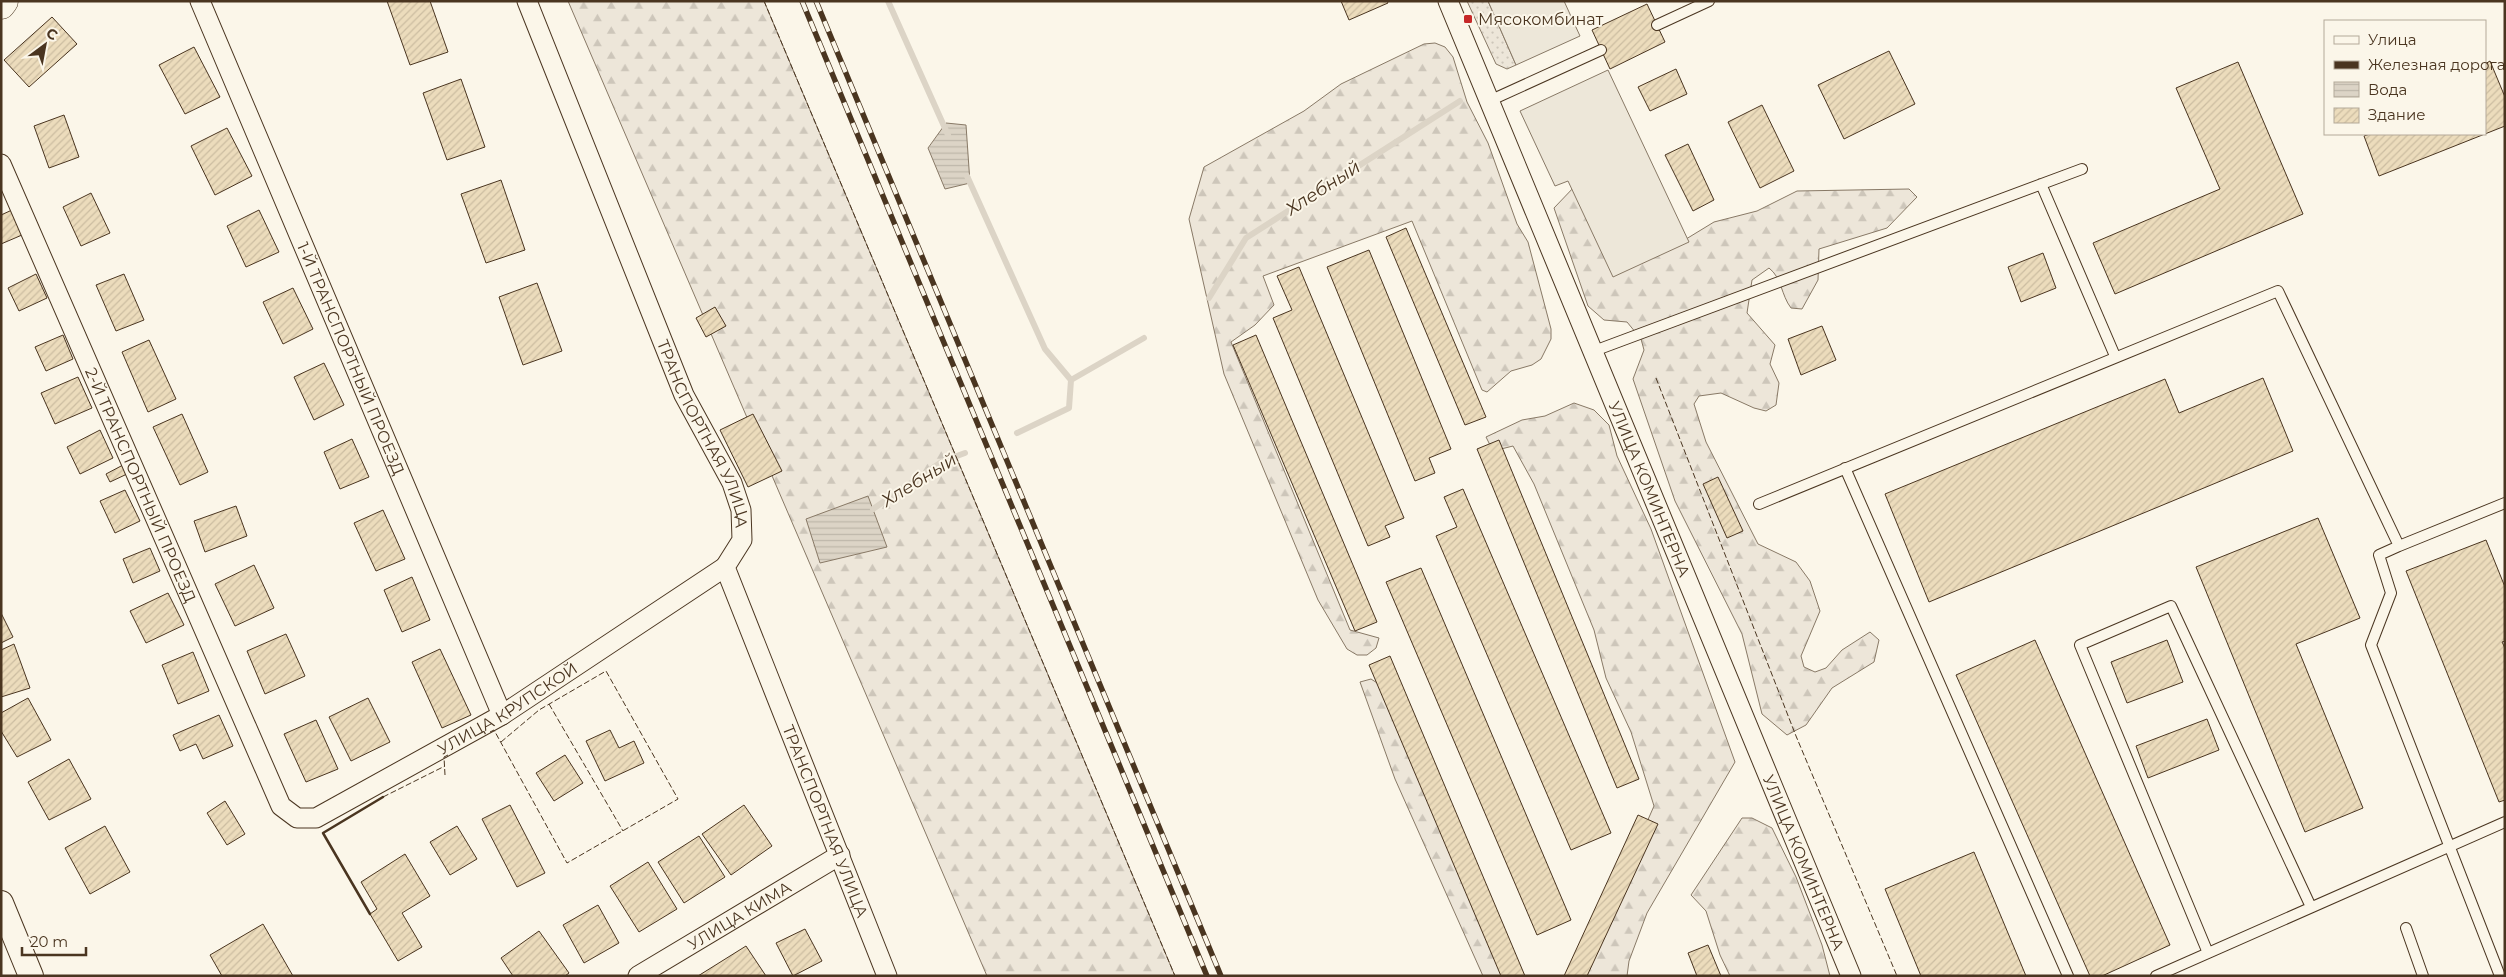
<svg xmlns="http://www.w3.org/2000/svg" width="2506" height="977" font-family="Montserrat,sans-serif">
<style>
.grass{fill:url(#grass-dots);stroke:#887966}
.forest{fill:url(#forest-firs);stroke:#887966}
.parking{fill:#ede7d9;stroke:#887966}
.water{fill:url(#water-rules);stroke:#887966}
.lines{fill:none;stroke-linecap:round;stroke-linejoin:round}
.stream{stroke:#dcd4c6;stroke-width:6}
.building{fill:url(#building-hatch);stroke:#4a3520}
.service-casing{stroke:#4a3520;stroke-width:12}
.minor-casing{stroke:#4a3520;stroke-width:21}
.tertiary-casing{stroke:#4a3520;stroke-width:26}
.primary-casing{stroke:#4a3520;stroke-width:29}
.service{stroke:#fbf6e9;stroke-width:10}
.minor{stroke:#fbf6e9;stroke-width:19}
.tertiary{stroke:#fbf6e9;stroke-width:24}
.primary{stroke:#fbf6e9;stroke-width:28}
.rail-casing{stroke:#4a3520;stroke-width:5.5}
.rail{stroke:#fbf6e9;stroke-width:4;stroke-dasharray:11;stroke-linecap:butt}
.fence{stroke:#4a3520;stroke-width:1;stroke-dasharray:6 2.5;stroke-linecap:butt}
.wall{stroke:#4a3520;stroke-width:2.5}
.poi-dot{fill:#c62828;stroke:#fbf6e9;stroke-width:2}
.labels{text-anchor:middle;stroke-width:4;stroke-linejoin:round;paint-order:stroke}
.poi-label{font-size:16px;fill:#4a3520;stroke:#fbf6e9;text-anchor:start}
.street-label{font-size:16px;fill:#4a3520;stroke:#fbf6e9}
.water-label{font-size:18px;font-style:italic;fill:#4a3520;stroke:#fbf6e9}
</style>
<defs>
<pattern id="grass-dots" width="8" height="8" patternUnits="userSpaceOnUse" patternTransform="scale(1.25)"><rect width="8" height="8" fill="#ede6d9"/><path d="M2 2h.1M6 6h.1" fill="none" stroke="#cdc6ba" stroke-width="1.8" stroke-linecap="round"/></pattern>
<pattern id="forest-firs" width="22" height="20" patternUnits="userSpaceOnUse" patternTransform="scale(1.25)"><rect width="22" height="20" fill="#ede6d9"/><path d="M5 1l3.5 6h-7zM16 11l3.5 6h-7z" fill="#cdc6ba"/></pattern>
<pattern id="water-rules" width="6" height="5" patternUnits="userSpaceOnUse" patternTransform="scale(1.25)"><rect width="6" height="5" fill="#dcd4c6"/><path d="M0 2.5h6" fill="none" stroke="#beb7aa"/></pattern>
<pattern id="building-hatch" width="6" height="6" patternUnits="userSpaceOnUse" patternTransform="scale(1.25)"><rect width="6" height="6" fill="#ecdcbc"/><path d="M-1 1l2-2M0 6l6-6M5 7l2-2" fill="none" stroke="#ccbda1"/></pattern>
</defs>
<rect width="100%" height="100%" fill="#fbf6e9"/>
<path class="grass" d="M 1467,1 L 1488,1 L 1516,65 L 1507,69 L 1496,64 Z"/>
<path class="forest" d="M 568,1 L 764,1 L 1175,976 L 987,976 Z
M 1435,43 L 1445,47 L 1453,57 L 1467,102 L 1488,143 L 1517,224 L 1528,242 L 1551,329 L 1551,339 L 1541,359 L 1532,365 L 1511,371 L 1487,392 L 1482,390 L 1412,221 L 1263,276 L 1274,305 L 1255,325 L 1231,342 L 1350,630 L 1379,638 L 1376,648 L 1367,655 L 1357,655 L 1347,649 L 1318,600 L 1224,374 L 1189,219 L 1204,167 L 1304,111 L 1341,84 L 1424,44 Z
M 1576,185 L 1673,247 L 1714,222 L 1757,211 L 1797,191 L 1909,189 L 1917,197 L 1887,228 L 1819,249 L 1818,280 L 1802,309 L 1791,308 C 1781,295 1782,278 1769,268 L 1752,280 L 1747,313 L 1775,345 L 1770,364 L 1779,383 L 1776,405 L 1766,411 L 1754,408 L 1721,393 L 1699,396 L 1694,404 L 1706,442 L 1758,544 L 1796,562 L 1810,581 L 1820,611 L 1801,656 L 1804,667 L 1815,672 L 1826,668 L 1842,650 L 1870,632 L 1879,640 L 1874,662 L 1832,688 L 1806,725 L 1787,735 L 1762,714 L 1742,634 L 1675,501 L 1633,379 L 1644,350 L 1641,339 L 1627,322 L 1604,320 L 1588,306 L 1554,208 Z
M 1574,403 L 1594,410 L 1609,425 L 1617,456 L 1651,529 L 1735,762 L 1647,913 L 1629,961 L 1627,976 L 1579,976 L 1654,806 L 1631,732 L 1606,678 L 1594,630 L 1534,484 L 1513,446 L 1493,451 L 1486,437 L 1522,420 L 1545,416 Z
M 1371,679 L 1385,688 L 1510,976 L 1483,976 L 1395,779 L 1360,682 Z
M 1742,818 L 1752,818 L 1772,828 L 1796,877 L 1822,945 L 1830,976 L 1730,976 L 1720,955 L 1706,911 L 1691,895 Z"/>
<path class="parking" d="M 1488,1 L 1564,1 L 1580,36 L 1516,65 Z
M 1608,70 L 1689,242 L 1613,277 L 1568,181 L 1555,186 L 1520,111 Z"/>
<path class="water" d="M 946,123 L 966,125 L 970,183 L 945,189 L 928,148 Z
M 868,496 L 887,547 L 820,563 L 806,519 Z"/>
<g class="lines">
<path class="stream" d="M 888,1 L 948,135
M 967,176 L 1045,349 L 1071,380
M 1209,298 L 1246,238 L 1460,101
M 1017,433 L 1069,408 L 1071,380 L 1144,338
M 873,509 L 943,461 L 965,453"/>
</g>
<path class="building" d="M 387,1 L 430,1 L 448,52 L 410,65 Z
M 1341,1 L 1387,1 L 1388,3 L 1349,20 Z
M 1647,4 L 1665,42 L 1610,69 L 1592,30 Z
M 52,17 L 77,44 L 29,87 L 4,60 Z
M 194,47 L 220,97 L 185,114 L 159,65 Z
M 1889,51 L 1915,104 L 1844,139 L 1818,85 Z
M 2490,61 L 2505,97 L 2505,126 L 2379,176 L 2364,136 L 2370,134 L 2485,134 L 2485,64 Z
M 2238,62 L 2303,214 L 2115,294 L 2093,243 L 2220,189 L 2176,88 Z
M 1676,69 L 1687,94 L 1650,111 L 1638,87 Z
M 461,79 L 485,147 L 447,160 L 423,93 Z
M 1762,105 L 1794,171 L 1760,188 L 1728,122 Z
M 64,115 L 79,157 L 49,168 L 34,126 Z
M 227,128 L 252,176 L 215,195 L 191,146 Z
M 1688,144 L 1714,200 L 1693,211 L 1665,155 Z
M 501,180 L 525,250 L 486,263 L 461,194 Z
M 91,193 L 110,233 L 81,246 L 63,207 Z
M 12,210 L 22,235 L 1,244 L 1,215 Z
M 259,210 L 279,252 L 246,267 L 227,226 Z
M 1406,228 L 1486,417 L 1465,425 L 1386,237 Z
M 1369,250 L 1451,449 L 1429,458 L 1435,473 L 1415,481 L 1327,267 Z
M 2043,253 L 2056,288 L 2021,302 L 2008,267 Z
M 1299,267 L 1404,518 L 1385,526 L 1390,537 L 1368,546 L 1273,318 L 1292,310 L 1277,276 Z
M 36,274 L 47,298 L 19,311 L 8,288 Z
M 124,274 L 144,320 L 116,331 L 96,285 Z
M 537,283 L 562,351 L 523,365 L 499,297 Z
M 293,288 L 313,329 L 283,344 L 263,302 Z
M 715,307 L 726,326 L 706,337 L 696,318 Z
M 1822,326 L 1836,360 L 1801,375 L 1788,339 Z
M 63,335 L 73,359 L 46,371 L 35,347 Z
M 1256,335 L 1377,622 L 1355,631 L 1233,345 Z
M 149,340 L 176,399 L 148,412 L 122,352 Z
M 324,363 L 344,405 L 314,420 L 294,377 Z
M 78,377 L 92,408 L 55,424 L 41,393 Z
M 2263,378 L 2293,451 L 1929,602 L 1885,494 L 2165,379 L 2179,413 Z
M 182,414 L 208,472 L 180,485 L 153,427 Z
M 753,414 L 782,471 L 748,487 L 720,430 Z
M 100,430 L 113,458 L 80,474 L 67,447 Z
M 352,439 L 369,477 L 340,489 L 324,452 Z
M 1499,440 L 1639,779 L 1617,788 L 1477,449 Z
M 123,465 L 127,474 L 110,482 L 106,474 Z
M 1718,477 L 1743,531 L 1727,538 L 1703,484 Z
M 1463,489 L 1611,833 L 1571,850 L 1436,536 L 1457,527 L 1444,497 Z
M 125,490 L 140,521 L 115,533 L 100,501 Z
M 236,506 L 247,536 L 205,552 L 194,521 Z
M 383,510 L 405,559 L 376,571 L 354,523 Z
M 2318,518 L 2360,618 L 2296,644 L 2363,808 L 2305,832 L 2196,567 Z
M 2486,540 L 2505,587 L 2505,641 L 2502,642 L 2505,648 L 2505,800 L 2499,802 L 2406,571 Z
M 150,548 L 160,571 L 133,583 L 123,559 Z
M 254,565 L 274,608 L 235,626 L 215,584 Z
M 1421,568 L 1571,920 L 1537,935 L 1386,582 Z
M 412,577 L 430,620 L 402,632 L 384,590 Z
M 168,593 L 184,625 L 146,643 L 130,611 Z
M 1,613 L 13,637 L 1,643 Z
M 286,634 L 305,676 L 265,694 L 247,651 Z
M 2035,640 L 2170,945 L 2102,976 L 2090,976 L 1956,675 Z
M 2167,640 L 2183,682 L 2127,703 L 2111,662 Z
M 14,644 L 30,688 L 1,697 L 1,650 Z
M 440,649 L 471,715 L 442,728 L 412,662 Z
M 193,652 L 209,691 L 178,704 L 162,665 Z
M 1390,656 L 1525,976 L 1501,976 L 1369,665 Z
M 28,698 L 51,740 L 17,757 L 1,731 L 1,713 Z
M 368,698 L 390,742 L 351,761 L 329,717 Z
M 219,715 L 233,746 L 203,759 L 196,744 L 180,751 L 173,735 Z
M 2207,719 L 2219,750 L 2148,778 L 2136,746 Z
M 316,720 L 338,769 L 306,782 L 284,734 Z
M 610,730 L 619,748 L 634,741 L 644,763 L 605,781 L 586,741 Z
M 565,755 L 583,783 L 554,801 L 536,773 Z
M 69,759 L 91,799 L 49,820 L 28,782 Z
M 225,801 L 245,834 L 227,845 L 207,813 Z
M 510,805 L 545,873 L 517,887 L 482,819 Z
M 744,805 L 772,846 L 731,875 L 702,834 Z
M 1638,815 L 1658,824 L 1587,976 L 1564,976 Z
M 105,826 L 130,872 L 90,894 L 65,848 Z
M 457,826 L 477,859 L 450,875 L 430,842 Z
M 699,836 L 725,877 L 684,903 L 658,862 Z
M 1974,852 L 2026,976 L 1921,976 L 1885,889 Z
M 405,854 L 430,896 L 402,913 L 422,947 L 398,961 L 370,914 L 377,909 L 361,882 Z
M 648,862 L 677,909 L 639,932 L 610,886 Z
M 598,905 L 619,943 L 584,963 L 563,925 Z
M 263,924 L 293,976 L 222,976 L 210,955 Z
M 805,929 L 822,961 L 793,976 L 776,943 Z
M 539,931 L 569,973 L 565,976 L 513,976 L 501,958 Z
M 1708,945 L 1721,976 L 1697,976 L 1688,953 Z
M 746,946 L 766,976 L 698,976 Z"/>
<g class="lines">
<defs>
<path id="service" d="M 1657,25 L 1709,1
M 1489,101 L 1601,50
M 2041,184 L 2115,356
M 1594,351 L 2082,169
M 1845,468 L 2068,976
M 1759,504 L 2278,291 L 2399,546 L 2505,503
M 2399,546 L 2379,555 L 2391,593 L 2371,645 L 2500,976
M 2406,928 L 2423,976
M 2208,953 L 2080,645 L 2171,606 L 2311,907
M 2156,976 L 2505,822"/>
<g id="minor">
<path id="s1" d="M 200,1 L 502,715"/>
<path id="s2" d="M 527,1 L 684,395 L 732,483 L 741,510 L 742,540 L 725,567 L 887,976"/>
<path id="s3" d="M 1448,1 L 1851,976"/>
<path id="s4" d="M 1,164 L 281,806 L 297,818 L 316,818 L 502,715 L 725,567"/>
<path id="s5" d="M 638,976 L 840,855"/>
</g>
<path id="tertiary" d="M 1,903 L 31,976"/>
<path id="primary" d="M 1,5 L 4,1"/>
</defs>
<use href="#service" class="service-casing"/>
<use href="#minor" class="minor-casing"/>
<use href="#tertiary" class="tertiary-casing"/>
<use href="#primary" class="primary-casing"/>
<use href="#service" class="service"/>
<use href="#minor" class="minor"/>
<use href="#tertiary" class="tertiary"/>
<use href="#primary" class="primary"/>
<defs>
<path id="rail" d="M 802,1 L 1207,976
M 816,1 L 1221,976"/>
</defs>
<use href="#rail" class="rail-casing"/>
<use href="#rail" class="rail"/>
<path class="fence" d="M 764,1 L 1175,976
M 1656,378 L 1796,736 L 1897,976
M 549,704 L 623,831
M 490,732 L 494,730 L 567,863 L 678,799 L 606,671 L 539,710 L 501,742
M 445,775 L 444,757 L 448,755
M 383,797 L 445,766"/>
<path class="wall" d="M 370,914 L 323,833 L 383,797"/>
</g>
<rect class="poi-dot" x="1463" y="14" width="10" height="10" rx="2.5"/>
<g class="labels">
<g class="poi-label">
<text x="1478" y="25">Мясокомбинат</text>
</g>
<g class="street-label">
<text dy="6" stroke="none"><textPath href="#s1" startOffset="388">1-Й ТРАНСПОРТНЫЙ ПРОЕЗД</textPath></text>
<text dy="6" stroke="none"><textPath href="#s2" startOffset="468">ТРАНСПОРТНАЯ УЛИЦА</textPath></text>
<text dy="6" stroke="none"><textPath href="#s4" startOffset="350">2-Й ТРАНСПОРТНЫЙ ПРОЕЗД</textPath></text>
<text dy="6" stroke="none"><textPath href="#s3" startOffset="528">УЛИЦА КОМИНТЕРНА</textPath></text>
<text dy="6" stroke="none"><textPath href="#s4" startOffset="960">УЛИЦА КРУПСКОЙ</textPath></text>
<text dy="6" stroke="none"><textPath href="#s2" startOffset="888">ТРАНСПОРТНАЯ УЛИЦА</textPath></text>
<text dy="6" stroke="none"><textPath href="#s3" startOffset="932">УЛИЦА КОМИНТЕРНА</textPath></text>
<text dy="6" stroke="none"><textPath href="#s5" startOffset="118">УЛИЦА КИМА</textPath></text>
</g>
<g class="water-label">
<text transform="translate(1323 188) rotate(-33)" y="6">Хлебный</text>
<text transform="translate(919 480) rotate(-32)" y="6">Хлебный</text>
</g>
</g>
<rect width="2506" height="977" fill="none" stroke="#4a3520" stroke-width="5"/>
<rect x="2324" y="20" width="162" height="115" fill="#fbf6e9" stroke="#b4a999"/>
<rect x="2334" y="36" width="25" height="8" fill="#fbf6e9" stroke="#b4a999"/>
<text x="2368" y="45" font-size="15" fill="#4a3520">Улица</text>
<rect x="2334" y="61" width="25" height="8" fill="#4a3520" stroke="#b4a999"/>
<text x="2368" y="70" font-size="15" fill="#4a3520">Железная дорога</text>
<rect x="2334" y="82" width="25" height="15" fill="url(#water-rules)" stroke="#b4a999"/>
<text x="2368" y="95" font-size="15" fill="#4a3520">Вода</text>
<rect x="2334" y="108" width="25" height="15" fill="url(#building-hatch)" stroke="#b4a999"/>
<text x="2368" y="120" font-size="15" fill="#4a3520">Здание</text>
<g transform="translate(45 45) rotate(32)" stroke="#fbf6e9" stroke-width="4" paint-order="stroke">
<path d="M0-4L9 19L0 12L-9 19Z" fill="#4a3520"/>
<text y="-8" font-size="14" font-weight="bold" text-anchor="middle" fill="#4a3520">С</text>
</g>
<path d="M22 947v8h64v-8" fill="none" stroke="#4a3520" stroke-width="2.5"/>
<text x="30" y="947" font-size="15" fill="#4a3520" stroke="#fbf6e9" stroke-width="4" paint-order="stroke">20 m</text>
</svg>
